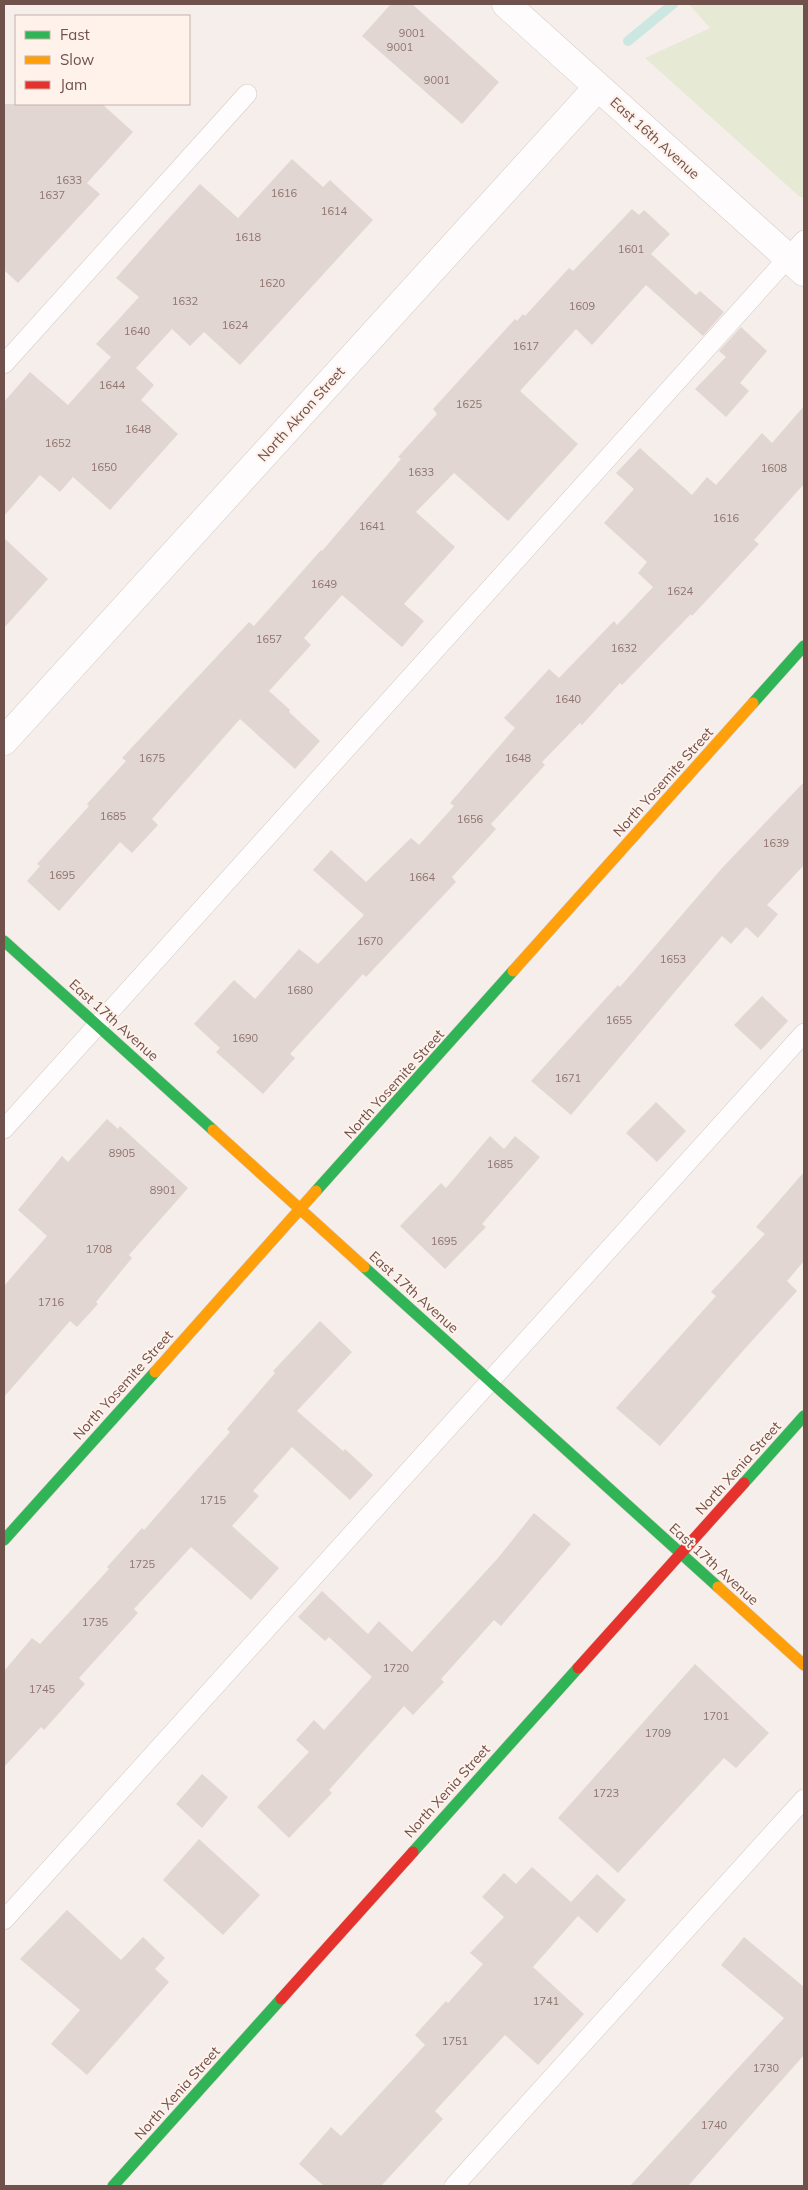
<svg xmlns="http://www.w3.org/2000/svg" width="808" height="2190" font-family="Mulish,sans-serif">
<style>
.green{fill:#e6ead5}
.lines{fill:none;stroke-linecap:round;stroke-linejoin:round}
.stream{stroke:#cce6e2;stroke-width:10}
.building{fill:#e1d6d2}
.lane-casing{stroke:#d4cac7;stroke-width:20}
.street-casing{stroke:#d4cac7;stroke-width:29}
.fast-casing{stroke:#d4cac6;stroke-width:12}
.slow-casing{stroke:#d4cac6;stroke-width:12}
.jam-casing{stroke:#d4cac6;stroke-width:12}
.lane{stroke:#fefcfc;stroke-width:19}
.street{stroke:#fefcfc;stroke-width:28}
.fast{stroke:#30b455;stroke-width:11}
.slow{stroke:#ff9f0a;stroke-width:11}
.jam{stroke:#e5322d;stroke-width:11}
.labels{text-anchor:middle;stroke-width:4;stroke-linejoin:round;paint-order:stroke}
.number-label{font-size:11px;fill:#8f7470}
.street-label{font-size:14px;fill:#71514c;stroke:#fef2eb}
</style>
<rect width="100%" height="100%" fill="#f5eeea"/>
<path class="green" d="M 689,4 L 804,4 L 804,197 L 800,197 L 645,58 L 710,28 Z"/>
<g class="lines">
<path class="stream" d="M 628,41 L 673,4"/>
</g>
<path class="building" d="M 391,4 L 412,4 L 499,82 L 462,124 L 362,36 Z
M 4,104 L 102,104 L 133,132 L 87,183 L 100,194 L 18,283 L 4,270 Z
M 292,159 L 323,187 L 330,180 L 373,220 L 240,365 L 204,332 L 190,346 L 172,329 L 136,368 L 154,385 L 141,400 L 178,434 L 110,510 L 73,477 L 60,492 L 40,475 L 4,516 L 4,402 L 30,372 L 68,405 L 111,357 L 96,344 L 139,297 L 116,278 L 161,227 L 200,184 L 238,218 Z
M 632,209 L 639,215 L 644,210 L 670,234 L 651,254 L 696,295 L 700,291 L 724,312 L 703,336 L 646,285 L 592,345 L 576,329 L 520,391 L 578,444 L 508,521 L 454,473 L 416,512 L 455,547 L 404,604 L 424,621 L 402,647 L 342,595 L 304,638 L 311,645 L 269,691 L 290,710 L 289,712 L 320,741 L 295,769 L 240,719 L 152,819 L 158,825 L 132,853 L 120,842 L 59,911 L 27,881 L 40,866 L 37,864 L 89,806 L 87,804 L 126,761 L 122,758 L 249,622 L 254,626 L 321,550 L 322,551 L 401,459 L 398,457 L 437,414 L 433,409 L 515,319 L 517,321 L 523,314 L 525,316 L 569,268 L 573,271 Z
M 741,327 L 767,351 L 740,383 L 749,391 L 726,417 L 695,389 L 726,357 L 719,351 Z
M 804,406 L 804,484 L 754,540 L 759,544 L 692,616 L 691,614 L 622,685 L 620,683 L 582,725 L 580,723 L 542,762 L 545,765 L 491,824 L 496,829 L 452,877 L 456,882 L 366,977 L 363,974 L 290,1054 L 295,1058 L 263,1094 L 216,1052 L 220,1048 L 194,1024 L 234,980 L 255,999 L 299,949 L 318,964 L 364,915 L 313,870 L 331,850 L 366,882 L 411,838 L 419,845 L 454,806 L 450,803 L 515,728 L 504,718 L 549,669 L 559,678 L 614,621 L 617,625 L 653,587 L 638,573 L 647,562 L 604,523 L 634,489 L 616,473 L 640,448 L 692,495 L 707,477 L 716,485 L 762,433 L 772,443 Z
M 4,538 L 48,579 L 4,628 Z
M 804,782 L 804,865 L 767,905 L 778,914 L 758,938 L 746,927 L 731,944 L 722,936 L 571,1115 L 531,1081 L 618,985 L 620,987 L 723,867 Z
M 762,996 L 788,1021 L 761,1050 L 734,1025 Z
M 656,1102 L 686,1131 L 657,1162 L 626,1133 Z
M 107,1119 L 118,1129 L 120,1126 L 188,1188 L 129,1255 L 132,1258 L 96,1302 L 98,1304 L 77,1327 L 70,1321 L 4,1397 L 4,1286 L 47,1236 L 18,1210 L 62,1156 L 68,1162 Z
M 490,1136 L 504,1149 L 515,1136 L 540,1157 L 482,1224 L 486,1227 L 445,1269 L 400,1226 L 441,1183 L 446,1188 Z
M 804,1172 L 804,1261 L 787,1281 L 797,1291 L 741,1353 L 660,1446 L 616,1408 L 716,1296 L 711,1292 L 765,1234 L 756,1227 Z
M 320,1321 L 352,1352 L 297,1411 L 343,1451 L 345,1449 L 373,1475 L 350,1500 L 292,1447 L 253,1491 L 259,1496 L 232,1526 L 279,1568 L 251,1600 L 191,1547 L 134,1609 L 138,1613 L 79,1678 L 85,1684 L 44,1730 L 41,1727 L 4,1767 L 4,1671 L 32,1638 L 40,1644 L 109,1569 L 107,1567 L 142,1528 L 144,1530 L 230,1432 L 227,1429 L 275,1373 L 273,1371 Z
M 534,1513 L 571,1544 L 501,1626 L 494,1620 L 441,1679 L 444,1682 L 413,1715 L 404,1706 L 329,1790 L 332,1793 L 289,1838 L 257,1807 L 309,1752 L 296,1740 L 314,1720 L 324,1730 L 372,1677 L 329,1637 L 325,1641 L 298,1617 L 322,1591 L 368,1634 L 379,1621 L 412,1652 L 498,1558 Z
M 695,1664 L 769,1733 L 736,1768 L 724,1758 L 618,1873 L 558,1818 Z
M 202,1774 L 228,1797 L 202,1828 L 176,1804 Z
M 199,1839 L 260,1895 L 223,1935 L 163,1880 Z
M 532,1867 L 571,1902 L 597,1874 L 626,1900 L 597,1933 L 578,1916 L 533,1967 L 584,2014 L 538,2065 L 505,2035 L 435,2111 L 443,2119 L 381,2186 L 324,2186 L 299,2164 L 331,2127 L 341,2136 L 425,2045 L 415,2035 L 446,2001 L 448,2003 L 483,1964 L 470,1953 L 504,1917 L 482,1897 L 504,1873 L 516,1884 Z
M 67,1910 L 121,1960 L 143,1937 L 165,1958 L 155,1969 L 169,1982 L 87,2075 L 51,2044 L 80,2010 L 20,1959 Z
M 744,1937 L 804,1987 L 804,2055 L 688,2186 L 630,2186 L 784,2018 L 721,1965 Z"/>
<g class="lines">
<defs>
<path id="lane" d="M 4,364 L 247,94
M 4,1129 L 804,240
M 4,1920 L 804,1033
M 454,2186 L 804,1799"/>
<path id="street" d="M 506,4 L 804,272
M 4,741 L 598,87"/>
<path id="fast" d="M 753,703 L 804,646
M 4,941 L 213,1130
M 316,1191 L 513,971
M 364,1267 L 718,1587
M 744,1483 L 804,1416
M 4,1540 L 155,1372
M 413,1852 L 578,1668
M 113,2186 L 281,1999"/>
<path id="slow" d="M 513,971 L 753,703
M 213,1130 L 364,1267
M 155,1372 L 316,1191
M 718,1587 L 804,1665"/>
<path id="jam" d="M 578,1668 L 744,1483
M 281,1999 L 413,1852"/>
</defs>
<use href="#lane" class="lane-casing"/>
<use href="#street" class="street-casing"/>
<use href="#fast" class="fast-casing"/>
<use href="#slow" class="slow-casing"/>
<use href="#jam" class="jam-casing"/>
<use href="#lane" class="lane"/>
<use href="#street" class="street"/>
<use href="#fast" class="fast"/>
<use href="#slow" class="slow"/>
<use href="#jam" class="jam"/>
</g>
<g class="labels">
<g class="number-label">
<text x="412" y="37">9001</text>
<text x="400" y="51">9001</text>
<text x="437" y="84">9001</text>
<text x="69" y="184">1633</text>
<text x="284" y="197">1616</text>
<text x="52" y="199">1637</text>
<text x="334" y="215">1614</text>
<text x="248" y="241">1618</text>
<text x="631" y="253">1601</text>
<text x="272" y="287">1620</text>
<text x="185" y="305">1632</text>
<text x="582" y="310">1609</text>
<text x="235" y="329">1624</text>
<text x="137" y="335">1640</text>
<text x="526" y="350">1617</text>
<text x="112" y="389">1644</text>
<text x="469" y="408">1625</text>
<text x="138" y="433">1648</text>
<text x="58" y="447">1652</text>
<text x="104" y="471">1650</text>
<text x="774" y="472">1608</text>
<text x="421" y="476">1633</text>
<text x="726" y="522">1616</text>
<text x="372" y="530">1641</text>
<text x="324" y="588">1649</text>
<text x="680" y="595">1624</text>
<text x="269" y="643">1657</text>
<text x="624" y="652">1632</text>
<text x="568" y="703">1640</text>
<text x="152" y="762">1675</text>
<text x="518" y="762">1648</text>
<text x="113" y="820">1685</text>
<text x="470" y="823">1656</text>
<text x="776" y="847">1639</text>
<text x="62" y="879">1695</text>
<text x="422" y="881">1664</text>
<text x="370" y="945">1670</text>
<text x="673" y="963">1653</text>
<text x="300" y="994">1680</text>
<text x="619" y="1024">1655</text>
<text x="245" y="1042">1690</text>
<text x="568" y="1082">1671</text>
<text x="122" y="1157">8905</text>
<text x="500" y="1168">1685</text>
<text x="163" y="1194">8901</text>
<text x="444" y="1245">1695</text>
<text x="99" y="1253">1708</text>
<text x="51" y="1306">1716</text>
<text x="213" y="1504">1715</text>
<text x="142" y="1568">1725</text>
<text x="95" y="1626">1735</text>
<text x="396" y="1672">1720</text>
<text x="42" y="1693">1745</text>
<text x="716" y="1720">1701</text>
<text x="658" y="1737">1709</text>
<text x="606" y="1797">1723</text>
<text x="546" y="2005">1741</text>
<text x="455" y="2045">1751</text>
<text x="766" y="2072">1730</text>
<text x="714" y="2129">1740</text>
</g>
<g class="street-label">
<text transform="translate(655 138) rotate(42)" y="5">East 16th Avenue</text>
<text transform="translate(301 414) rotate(-48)" y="5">North Akron Street</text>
<text transform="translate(663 782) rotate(-48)" y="5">North Yosemite Street</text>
<text transform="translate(114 1020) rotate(42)" y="5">East 17th Avenue</text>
<text transform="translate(394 1084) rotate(-48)" y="5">North Yosemite Street</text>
<text transform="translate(414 1292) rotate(42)" y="5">East 17th Avenue</text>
<text transform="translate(123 1385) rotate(-48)" y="5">North Yosemite Street</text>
<text transform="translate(738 1468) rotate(-48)" y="5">North Xenia Street</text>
<text transform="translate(714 1564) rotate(42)" y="5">East 17th Avenue</text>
<text transform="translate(447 1791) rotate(-48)" y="5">North Xenia Street</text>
<text transform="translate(177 2093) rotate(-48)" y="5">North Xenia Street</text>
</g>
</g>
<rect width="808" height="2190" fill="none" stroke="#71514c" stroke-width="10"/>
<rect x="15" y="15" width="175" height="90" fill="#fef2eb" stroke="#c6b2ab"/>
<rect x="25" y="31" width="25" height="8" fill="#30b455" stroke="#c6b2ab"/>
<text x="60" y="40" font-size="15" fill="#71514c">Fast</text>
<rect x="25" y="56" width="25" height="8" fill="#ff9f0a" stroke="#c6b2ab"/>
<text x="60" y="65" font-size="15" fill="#71514c">Slow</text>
<rect x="25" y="81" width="25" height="8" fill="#e5322d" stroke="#c6b2ab"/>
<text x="60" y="90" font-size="15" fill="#71514c">Jam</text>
</svg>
